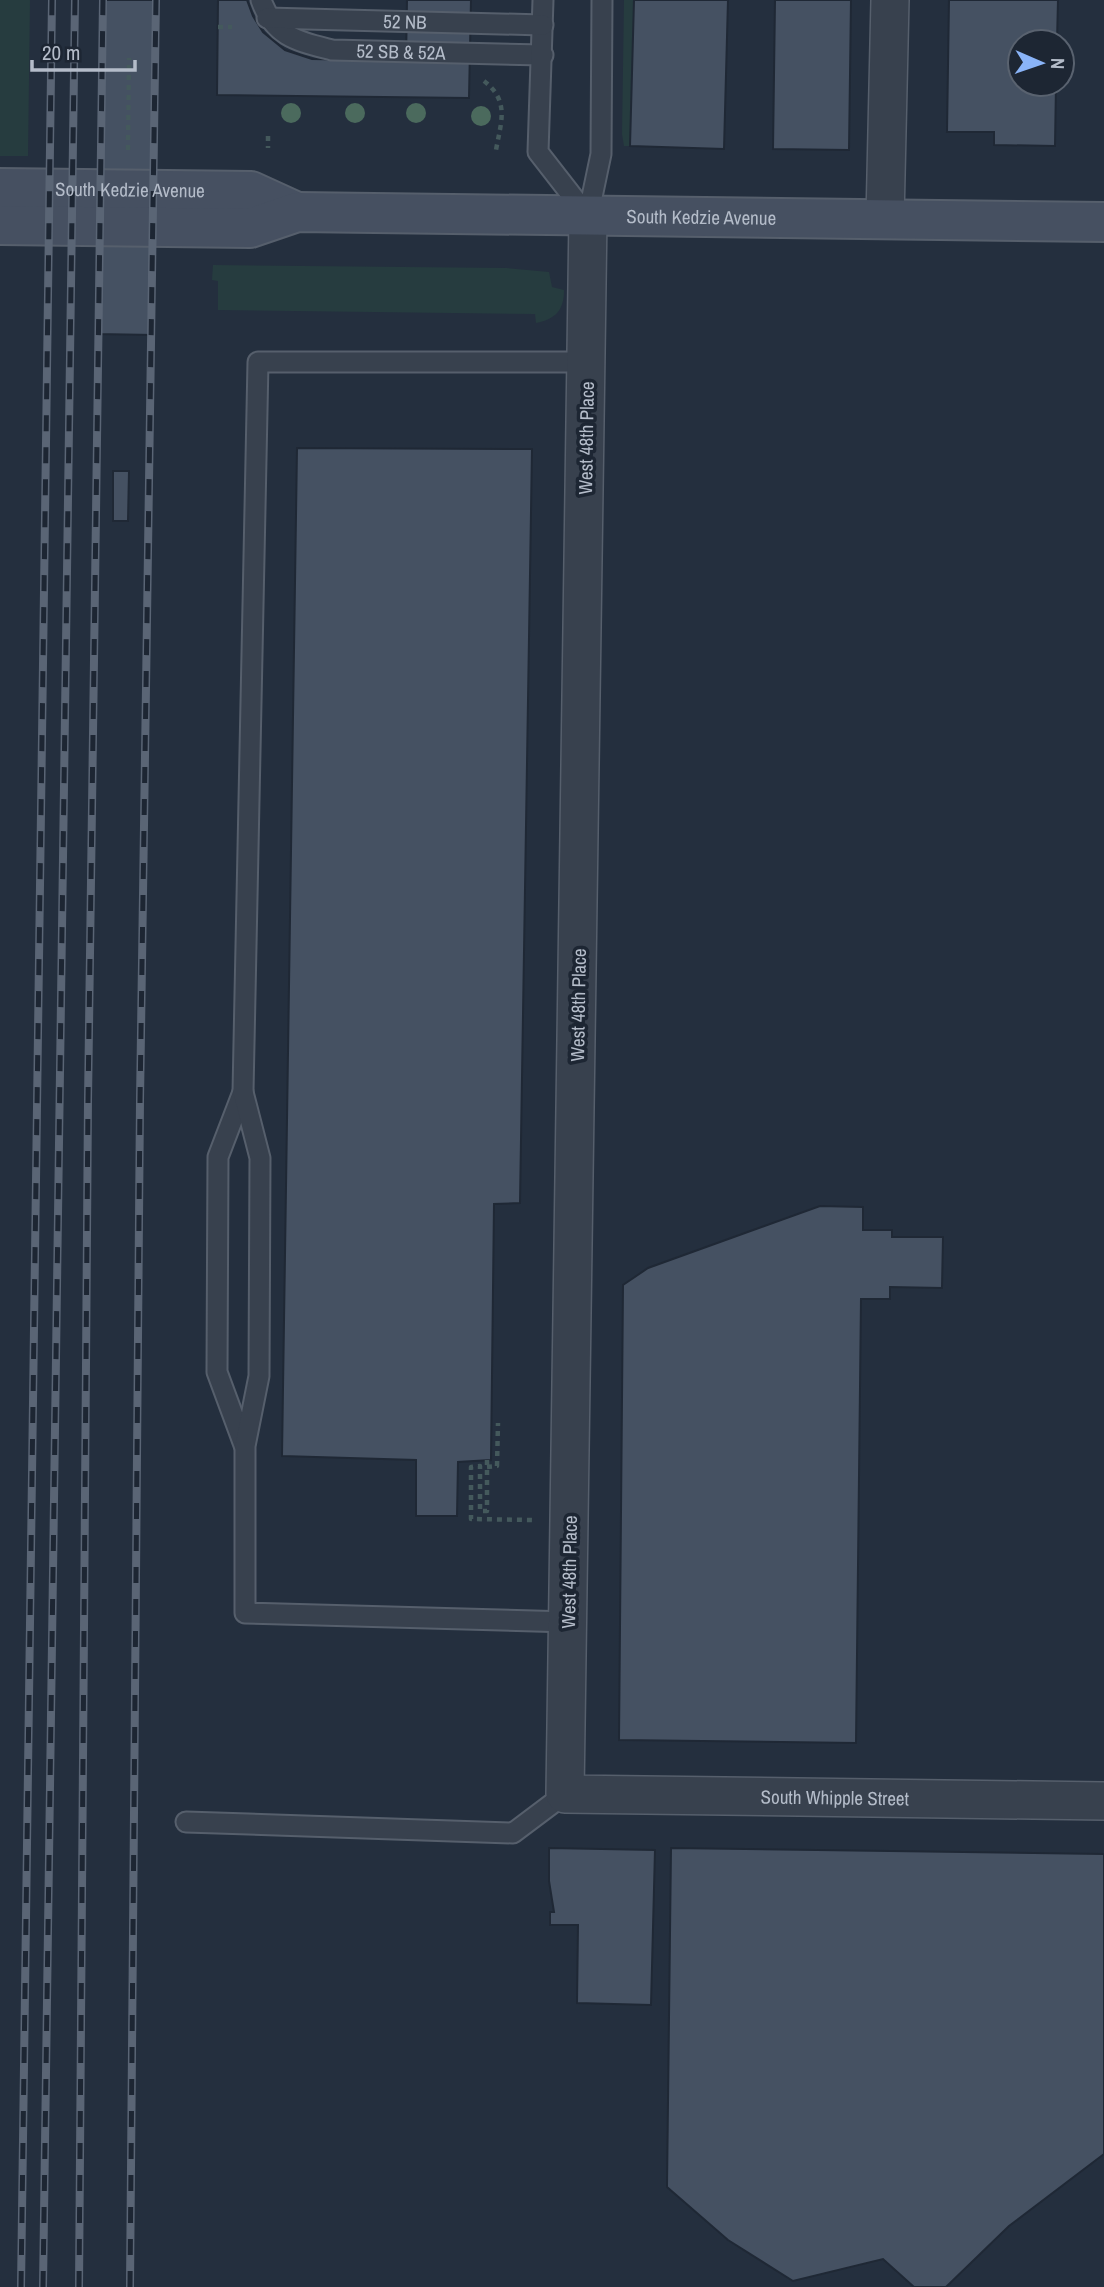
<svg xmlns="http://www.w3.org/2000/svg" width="1104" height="2287" font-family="'Archivo Narrow',sans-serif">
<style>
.green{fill:#263c3f}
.building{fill:#455162;stroke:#1f2835;stroke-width:2}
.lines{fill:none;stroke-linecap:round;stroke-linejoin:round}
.service-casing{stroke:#565f6c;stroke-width:23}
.minor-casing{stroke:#565f6c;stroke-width:40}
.secondary-casing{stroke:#565f6c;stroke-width:42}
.path{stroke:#44595c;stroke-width:4.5;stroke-dasharray:5 5;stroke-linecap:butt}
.service{stroke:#38414e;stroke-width:19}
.minor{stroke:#38414e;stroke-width:37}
.secondary{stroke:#465061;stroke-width:38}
.rail-casing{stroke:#5a6575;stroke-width:8}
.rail{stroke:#1d2633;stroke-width:5;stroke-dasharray:16;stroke-linecap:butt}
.tree{fill:#4b6a5d}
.labels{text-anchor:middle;stroke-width:7;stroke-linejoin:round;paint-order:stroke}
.street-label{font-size:19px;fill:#b4bcc9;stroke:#1d2633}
</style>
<rect width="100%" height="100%" fill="#242f3e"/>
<path class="green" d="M 0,0 L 30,0 L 28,156 L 0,156 Z
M 624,0 L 634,0 L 630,146 L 624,146 L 622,134 Z
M 213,265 L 506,268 L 549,272 L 552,287 L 564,290 C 564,310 556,319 536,323 L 535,314 L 218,310 L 218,281 L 212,280 Z"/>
<path class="building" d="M 101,0 L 159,0 L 154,335 L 96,334 Z
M 218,0 L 247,0 L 253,16 L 263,32 L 285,50 L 312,59 L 406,61 L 407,0 L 471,0 L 469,98 L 217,95 Z
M 634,0 L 728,0 L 724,149 L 630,146 Z
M 775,0 L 851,0 L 849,150 L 773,149 Z
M 949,0 L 1058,0 L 1057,42 L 1020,42 L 1020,84 L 1056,84 L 1055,146 L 994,145 L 994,132 L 947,132 Z
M 297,448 L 532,449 L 520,1203 L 494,1204 L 491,1460 L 458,1462 L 457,1516 L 416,1516 L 416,1460 L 282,1456 Z
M 113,471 L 129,471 L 128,521 L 113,521 Z
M 820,1206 L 863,1207 L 863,1230 L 892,1230 L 892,1237 L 943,1237 L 942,1288 L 890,1287 L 890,1299 L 861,1299 L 856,1743 L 619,1740 L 623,1285 L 648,1268 Z
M 549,1848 L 655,1850 L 651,2005 L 577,2003 L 578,1925 L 550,1925 L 550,1912 L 554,1912 L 549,1881 Z
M 671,1848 L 1104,1854 L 1104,2154 L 1009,2226 L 946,2287 L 914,2287 L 883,2259 L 793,2281 L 728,2240 L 667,2187 Z"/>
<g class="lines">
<defs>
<g id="service">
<path id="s1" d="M 261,0 C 274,37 297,41 332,50 L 543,55"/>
<path d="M 543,0 L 538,152 L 587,215"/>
<path id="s2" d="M 267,18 L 543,25"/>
<path d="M 588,216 L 601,154 L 602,0"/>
<path d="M 243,1092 L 218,1157 L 217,1372 L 244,1445"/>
<path d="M 569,1622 L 245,1613 L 245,1446 L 259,1376 L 260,1158 L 243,1092 L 258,362 L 587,362"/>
<path d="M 186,1822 L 513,1833 L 565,1794"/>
</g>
<g id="minor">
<path id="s3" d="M 588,216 L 565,1794 L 1104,1801"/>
<path d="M 885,219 L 890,0"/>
</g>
<g id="secondary">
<path id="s4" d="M 0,188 L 251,191 L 297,212"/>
<path id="s5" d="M 0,225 L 250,228 L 297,212 L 1104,222"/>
</g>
</defs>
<use href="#service" class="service-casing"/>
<use href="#minor" class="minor-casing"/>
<use href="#secondary" class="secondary-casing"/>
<path class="path" d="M 218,27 L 232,27
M 484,81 C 510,101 501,122 496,150
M 268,136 L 268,148
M 128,150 L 129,58
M 487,1460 L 487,1511 L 480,1511 L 480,1466 L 471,1467 L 471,1519 L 533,1520
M 487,1467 L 497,1466 L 498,1423"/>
<use href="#service" class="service"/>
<use href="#minor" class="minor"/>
<use href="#secondary" class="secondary"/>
<defs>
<path id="rail" d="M 21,2287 L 52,0
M 43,2287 L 75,0
M 79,2287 L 88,1101 L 103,0
M 130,2287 L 140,1101 L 156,0"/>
</defs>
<use href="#rail" class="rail-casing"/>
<use href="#rail" class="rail"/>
</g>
<g class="tree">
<circle cx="291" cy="113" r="10"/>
<circle cx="355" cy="113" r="10"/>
<circle cx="416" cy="113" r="10"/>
<circle cx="481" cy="116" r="10"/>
</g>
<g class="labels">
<g class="street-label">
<text dy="7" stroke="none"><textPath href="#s2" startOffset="138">52 NB</textPath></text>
<text dy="7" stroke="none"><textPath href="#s1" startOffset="161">52 SB &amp; 52A</textPath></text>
<text dy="7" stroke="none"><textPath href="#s4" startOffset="130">South Kedzie Avenue</textPath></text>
<text dy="7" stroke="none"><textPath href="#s5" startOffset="704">South Kedzie Avenue</textPath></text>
<text transform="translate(586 438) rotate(-89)" y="7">West 48th Place</text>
<text transform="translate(578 1005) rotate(-89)" y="7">West 48th Place</text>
<text transform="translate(569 1572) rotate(-89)" y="7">West 48th Place</text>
<text dy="7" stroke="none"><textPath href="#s3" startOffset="1848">South Whipple Street</textPath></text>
</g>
</g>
<g transform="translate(1041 63) rotate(92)"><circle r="33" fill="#1d2633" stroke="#59626f" stroke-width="2"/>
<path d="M0-5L12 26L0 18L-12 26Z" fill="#8ab4f8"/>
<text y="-10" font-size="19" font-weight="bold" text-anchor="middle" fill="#b4bcc9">N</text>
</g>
<path d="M32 60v10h103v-10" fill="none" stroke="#b4bcc9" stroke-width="3.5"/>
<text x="42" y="60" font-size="21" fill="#b4bcc9" stroke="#1d2633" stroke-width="5" paint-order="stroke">20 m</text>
</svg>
